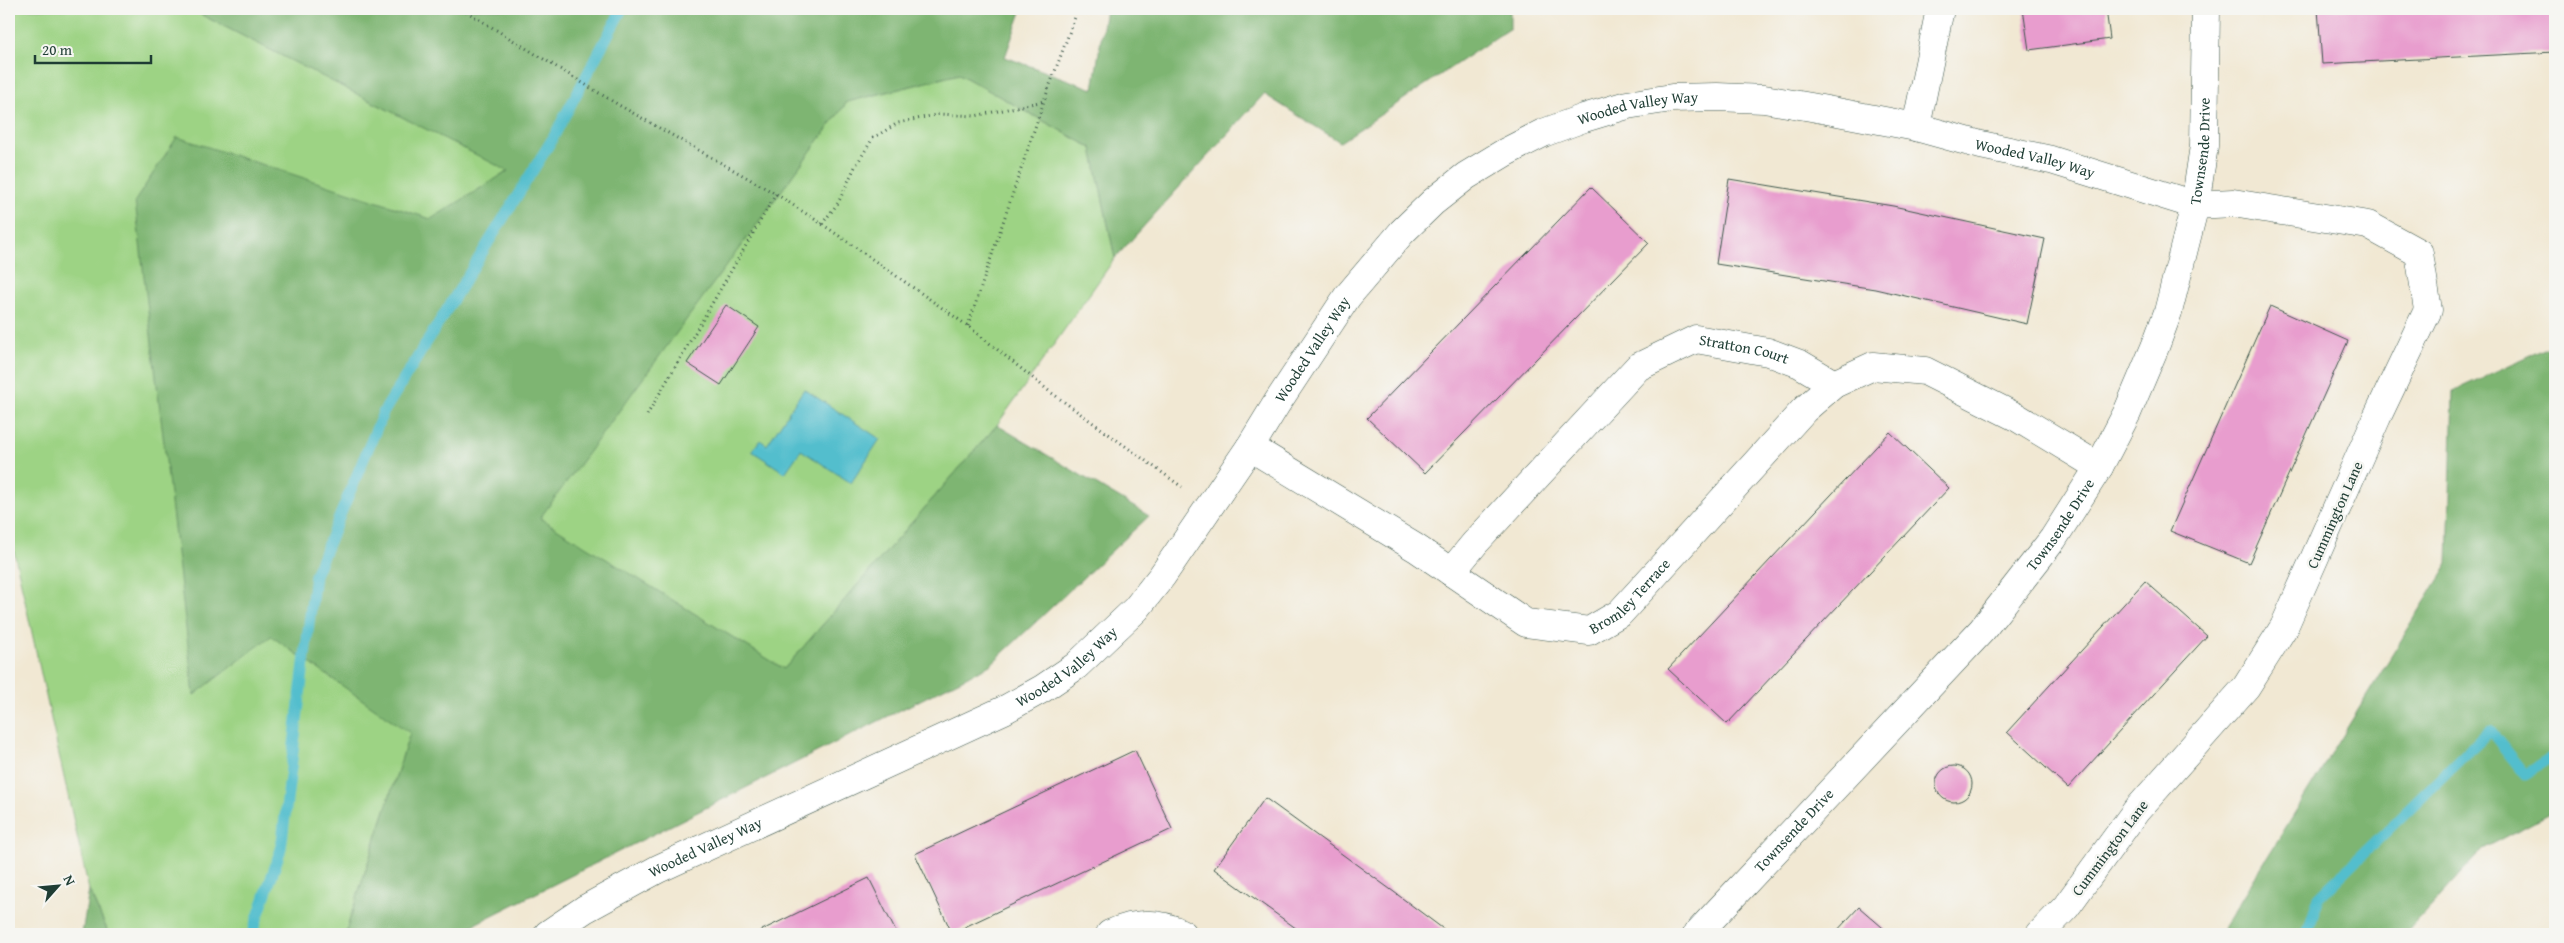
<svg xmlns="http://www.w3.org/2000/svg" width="2564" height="943" font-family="'Gentium Book Plus',serif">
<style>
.green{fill:#9dd384;stroke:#5e885c}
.forest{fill:#7eb572;stroke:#4e7953}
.water{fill:#52becd;stroke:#387e80}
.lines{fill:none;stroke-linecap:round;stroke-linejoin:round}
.stream{stroke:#52becd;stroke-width:11}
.building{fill:#e89dce}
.minor-casing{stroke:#3e574c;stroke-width:29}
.path{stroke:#3e574c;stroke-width:3;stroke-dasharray:1 4;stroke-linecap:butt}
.minor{stroke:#fff;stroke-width:28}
.labels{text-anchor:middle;stroke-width:5;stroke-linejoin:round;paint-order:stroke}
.street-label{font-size:15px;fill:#1f3d34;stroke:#f6f6f2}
</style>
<rect width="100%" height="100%" fill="#f6f6f2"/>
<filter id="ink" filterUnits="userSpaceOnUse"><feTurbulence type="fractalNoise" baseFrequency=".02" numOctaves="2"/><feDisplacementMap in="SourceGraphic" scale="10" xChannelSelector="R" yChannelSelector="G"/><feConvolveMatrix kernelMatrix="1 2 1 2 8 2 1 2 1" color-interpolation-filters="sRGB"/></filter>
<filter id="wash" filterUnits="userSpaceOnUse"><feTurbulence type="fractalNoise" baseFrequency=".0096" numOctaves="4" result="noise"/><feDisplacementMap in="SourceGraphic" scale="20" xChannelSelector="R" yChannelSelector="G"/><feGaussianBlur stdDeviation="1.12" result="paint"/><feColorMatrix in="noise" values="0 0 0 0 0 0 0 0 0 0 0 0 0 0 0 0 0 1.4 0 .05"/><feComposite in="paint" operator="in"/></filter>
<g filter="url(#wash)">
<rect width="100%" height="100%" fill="#f1e8d3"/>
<path class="green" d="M 9,9 L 190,9 L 509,171 L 410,733 L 345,934 L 109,934 L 89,890 L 9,529 Z
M 959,74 L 1092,148 L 1115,258 L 997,425 L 784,669 L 539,518 L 847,102 Z"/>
<path class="forest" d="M 190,9 L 1022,9 L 1005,57 L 1093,89 L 1106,9 L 1510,9 L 1510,28 L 1340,142 L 1264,94 L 1115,258 L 1092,148 L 959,74 L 847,102 L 540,518 L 784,669 L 997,425 L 1149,516 L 990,665 L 455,934 L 345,934 L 410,733 L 271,636 L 194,695 L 135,201 L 177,137 L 431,219 L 508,171 Z
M 2555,344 L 2555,811 L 2483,849 L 2405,934 L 2220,934 L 2448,564 L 2453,391 Z
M 89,890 L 109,934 L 82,934 Z"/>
<path class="water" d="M 804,389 L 880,439 L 851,483 L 801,450 L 785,473 L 752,451 L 760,440 L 767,445 Z"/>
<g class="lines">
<path class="stream" d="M 252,934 L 281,849 L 315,575 L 383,413 L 553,138 L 622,9
M 2307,934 L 2319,897 L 2490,730 L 2525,774 L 2555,755"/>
</g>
<g id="blocks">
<path class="building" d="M 2023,9 L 2106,9 L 2110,39 L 2029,50 Z
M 2318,9 L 2555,9 L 2555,52 L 2322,64 Z
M 1729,179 L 1893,206 L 2045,239 L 2027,324 L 1875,289 L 1716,264 Z
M 1591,187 L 1649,243 L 1425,473 L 1367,418 Z
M 726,305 L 759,327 L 721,385 L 687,363 Z
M 2270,306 L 2348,341 L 2249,563 L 2170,531 Z
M 1890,432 L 1949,488 L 1727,724 L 1668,669 Z
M 2145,581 L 2207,636 L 2068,788 L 2007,732 Z
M 1135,750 L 1172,829 L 952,933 L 915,854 Z
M1936 784a18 18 0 1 1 36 0a18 18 0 1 1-36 0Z
M 1265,798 L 1394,892 L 1450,934 L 1304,934 L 1247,893 L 1214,869 Z
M 869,878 L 897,934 L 753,934 L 758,932 Z
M 1859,907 L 1890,934 L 1834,934 Z"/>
</g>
</g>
<g filter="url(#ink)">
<use href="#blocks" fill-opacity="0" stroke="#3e574c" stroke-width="1"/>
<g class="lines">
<defs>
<g id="minor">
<path d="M 1916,127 L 1940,9"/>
<path id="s1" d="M 1250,447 L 1416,548 L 1526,623 L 1589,631 L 1620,613 L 1804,410 L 1834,384 L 1873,366 L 1925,371 L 2018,418 L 2099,467"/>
<path id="s2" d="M 1451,572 L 1475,543 L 1638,367 L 1696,339 L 1768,352 L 1800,364 L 1834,384"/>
<path id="s3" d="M 548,934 L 585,909 L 658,869 L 1004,710 L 1042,689 L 1076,666 L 1136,609 L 1162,576 L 1250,447 L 1277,403 L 1347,297 L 1402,232 L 1433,202 L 1466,176 L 1504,153 L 1543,133 L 1584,118 L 1627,105 L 1672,98 L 1717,97 L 1764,99 L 1811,107 L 1916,127 L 1981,145 L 2051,160 L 2195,205 L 2233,203 L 2368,225 L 2419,253 L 2428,310 L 2377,417 L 2284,627 L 2246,687 L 2136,811 L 2066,907 L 2040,934"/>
<path d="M 1110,934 C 1134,923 1159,921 1183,934"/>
<path id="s4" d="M 1697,934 L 1982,630 L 2053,539 L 2099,467 L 2127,413 L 2155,347 L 2168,312 L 2195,205 L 2204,146 L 2206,9"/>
</g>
</defs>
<use href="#minor" class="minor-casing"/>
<path class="path" d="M 462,9 L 617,104 L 776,194 L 822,224 L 968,326 L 1049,391 L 1182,487
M 822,224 L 838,203 L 855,167 L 873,138 L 898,123 L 940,114 L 975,116 L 1044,101
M 968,326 L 1044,101 L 1078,9
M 647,415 L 776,194"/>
<use href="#minor" class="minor"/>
</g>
</g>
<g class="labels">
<g class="street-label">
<text dy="5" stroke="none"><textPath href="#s3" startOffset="1410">Wooded Valley Way</textPath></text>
<text dy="5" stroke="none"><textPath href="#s4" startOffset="952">Townsende Drive</textPath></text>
<text dy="5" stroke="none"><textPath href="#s3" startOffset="1815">Wooded Valley Way</textPath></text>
<text dy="5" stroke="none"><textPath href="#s3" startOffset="990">Wooded Valley Way</textPath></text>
<text dy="5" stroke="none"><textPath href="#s2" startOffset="391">Stratton Court</textPath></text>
<text transform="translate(2335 515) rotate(-66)" y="5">Cummington Lane</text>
<text dy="5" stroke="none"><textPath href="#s4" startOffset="548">Townsende Drive</textPath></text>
<text dy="5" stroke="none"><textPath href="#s1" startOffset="445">Bromley Terrace</textPath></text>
<text dy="5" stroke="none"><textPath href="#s3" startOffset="585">Wooded Valley Way</textPath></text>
<text dy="5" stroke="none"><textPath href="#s4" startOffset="142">Townsende Drive</textPath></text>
<text dy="5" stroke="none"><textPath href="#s3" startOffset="180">Wooded Valley Way</textPath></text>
<text transform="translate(2110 848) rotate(-53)" y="5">Cummington Lane</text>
</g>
</g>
<rect width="2564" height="943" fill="none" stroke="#f6f6f2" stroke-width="30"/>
<g transform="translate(58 886) rotate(63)" stroke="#f6f6f2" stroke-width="4" paint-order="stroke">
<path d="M0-4L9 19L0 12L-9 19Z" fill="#1f3d34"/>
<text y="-8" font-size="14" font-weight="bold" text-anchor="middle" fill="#1f3d34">N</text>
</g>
<path d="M35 55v8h116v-8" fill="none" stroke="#1f3d34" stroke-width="2.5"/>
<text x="42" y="55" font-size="15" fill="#1f3d34" stroke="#f6f6f2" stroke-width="4" paint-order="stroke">20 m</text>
</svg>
